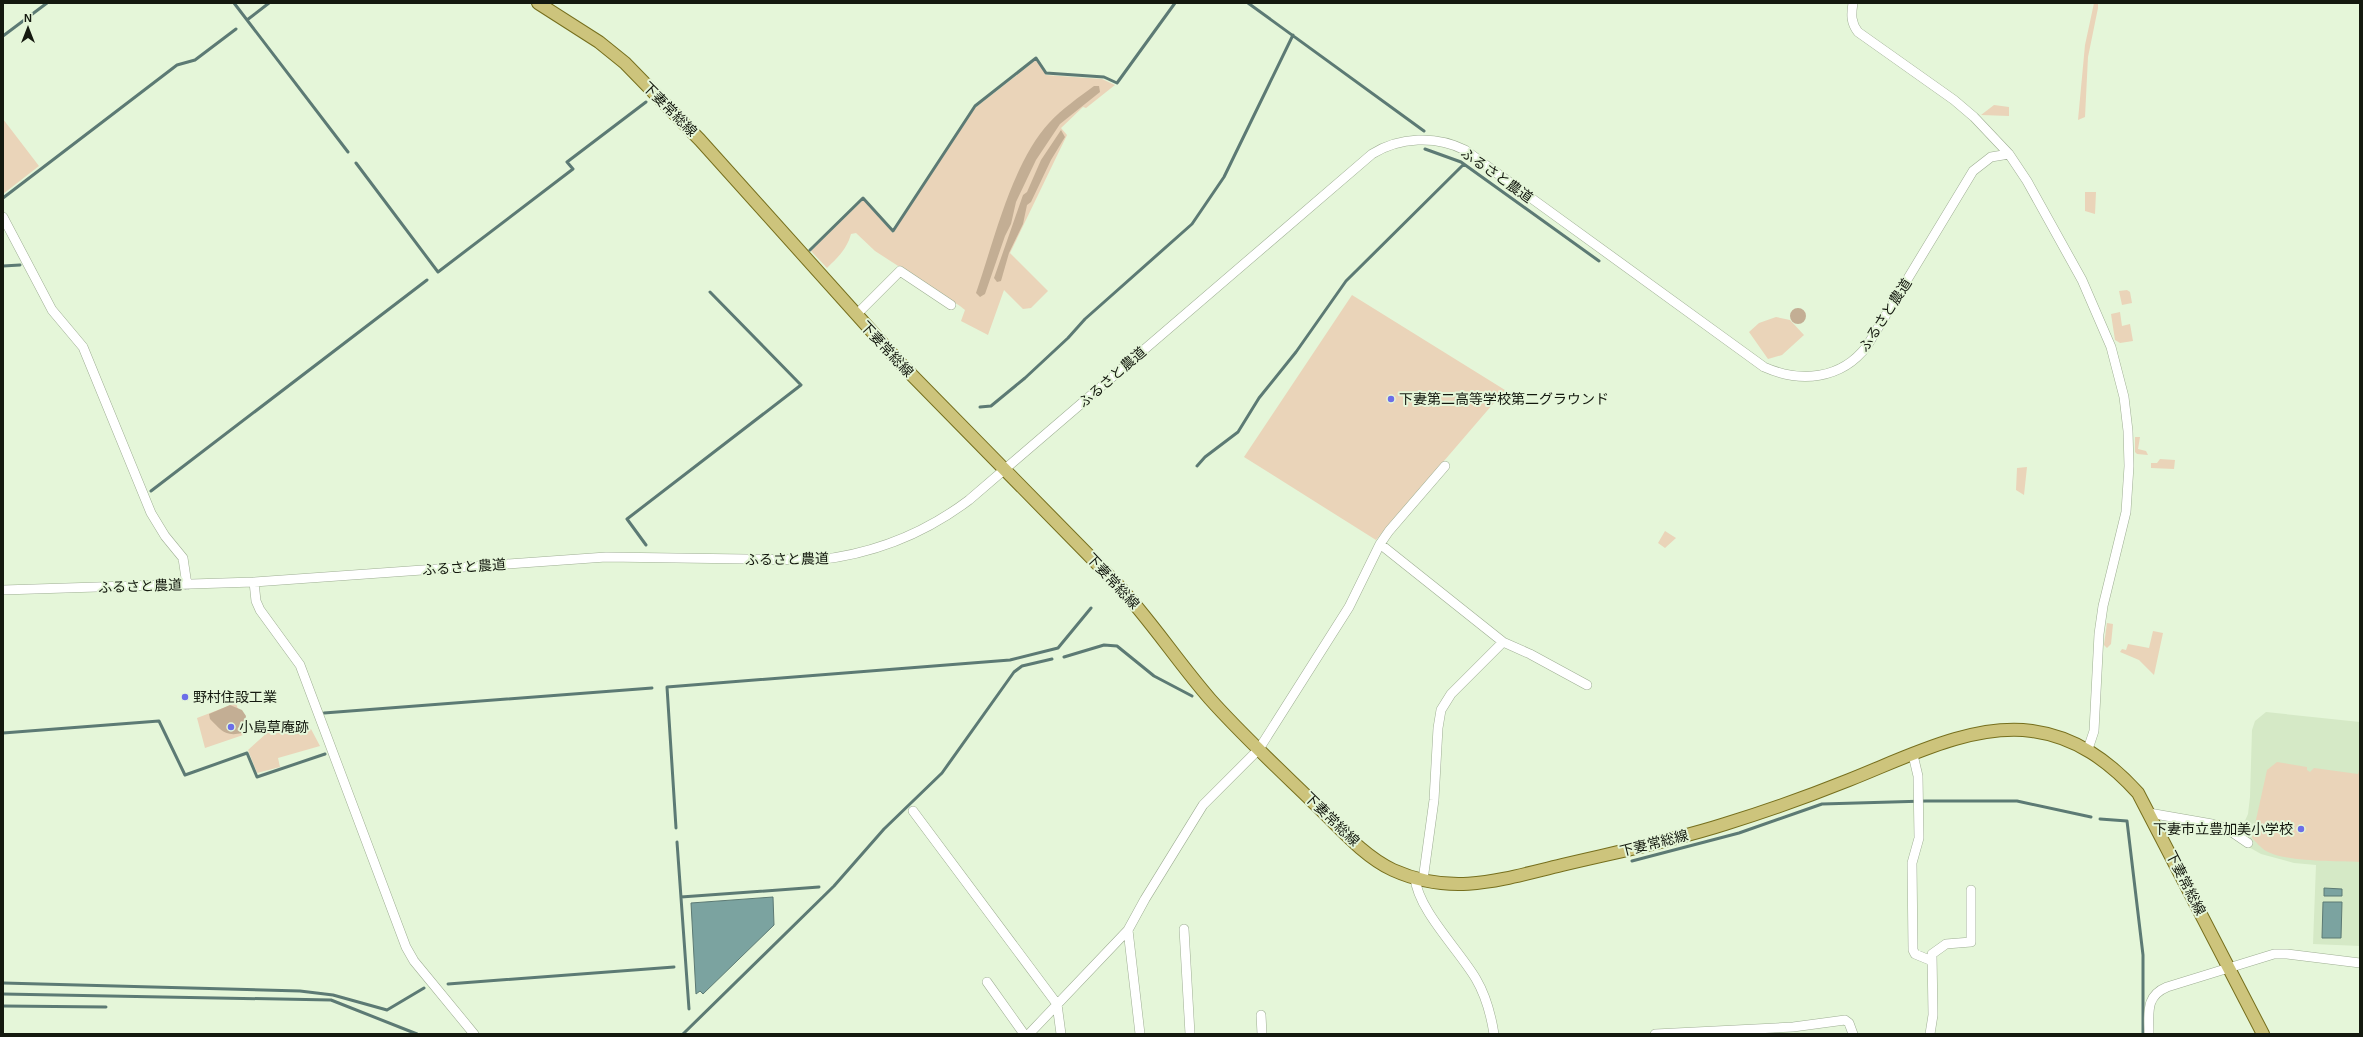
<svg xmlns="http://www.w3.org/2000/svg" width="2363" height="1037" font-family="Arial,'Noto Sans JP',sans-serif">
<style>
.built{fill:#d5e9c6}
.green{fill:#ead4b9}
.forest{fill:#c3ae94}
.water{fill:#7ba3a0;stroke:#5c7a74}
.lines{fill:none;stroke-linecap:round;stroke-linejoin:round}
.stream{stroke:#5c7a74;stroke-width:3}
.minor-casing{stroke:#9eae93;stroke-width:10}
.major-casing{stroke:#766f1d;stroke-width:14}
.minor{stroke:#fff;stroke-width:9}
.major{stroke:#cdc47c;stroke-width:12}
.poi-dot{fill:#6c6ee8;stroke:#e5f6d9;stroke-width:1.5}
.labels{text-anchor:middle;stroke-width:4;stroke-linejoin:round;paint-order:stroke}
.street-label{font-size:14px;fill:#14190f;stroke:#e5f6d9}
.poi-label{font-size:14px;fill:#14190f;stroke:#e5f6d9;text-anchor:start}
</style>
<rect width="100%" height="100%" fill="#e5f6d9"/>
<path class="built" d="M 2266,712 L 2360,722 L 2360,946 L 2313,944 L 2316,865 L 2294,863 L 2261,854 L 2247,846 L 2249,838 L 2240,832 L 2248,814 L 2250,797 L 2252,730 L 2255,721 Z"/>
<path class="green" d="M 2094,3 L 2098,3 L 2098,8 L 2088,57 L 2085,117 L 2078,120 L 2085,45 Z
M 1036,60 L 1046,75 L 1102,79 L 1115,85 L 1086,108 L 1083,107 L 1061,128 L 1067,135 L 1010,253 L 1048,291 L 1031,308 L 1023,309 L 1004,290 L 988,335 L 961,321 L 965,310 L 960,306 L 875,251 L 856,233 L 851,234 C 847,249 838,257 827,268 L 811,251 L 863,200 L 893,233 L 975,108 Z
M 1994,105 L 2009,107 L 2009,116 L 1981,115 Z
M 3,119 L 39,166 L 3,194 Z
M 2085,192 L 2096,192 L 2095,214 L 2085,211 Z
M 2127,290 L 2130,292 L 2132,303 L 2122,305 L 2119,291 Z
M 1352,295 L 1505,390 L 1376,540 L 1244,457 Z
M 2120,312 L 2122,326 L 2130,324 L 2133,341 L 2120,343 L 2115,340 L 2111,314 Z
M 1776,317 L 1790,320 L 1804,335 L 1782,355 L 1768,359 L 1749,332 L 1759,323 Z
M 2135,437 L 2140,437 L 2138,449 L 2146,451 L 2148,455 L 2137,454 L 2135,452 Z
M 2160,459 L 2175,460 L 2174,469 L 2151,468 L 2151,463 L 2157,463 Z
M 2027,467 L 2024,495 L 2016,490 L 2017,468 Z
M 1665,531 L 1676,538 L 1665,548 L 1658,543 Z
M 2107,623 L 2113,624 L 2111,644 L 2107,648 L 2104,645 Z
M 2153,631 L 2163,633 L 2154,675 L 2139,660 L 2120,652 L 2122,649 L 2126,650 L 2128,644 L 2149,648 Z
M 236,703 L 246,734 L 205,748 L 197,718 Z
M 292,728 L 311,729 L 320,746 L 278,758 L 280,767 L 257,773 L 248,750 L 268,732 L 271,735 Z
M 2277,762 L 2307,767 L 2307,770 L 2310,772 L 2314,768 L 2358,774 L 2360,767 L 2360,862 C 2337,861 2285,862 2266,851 C 2261,848 2256,842 2252,838 L 2267,770 Z"/>
<path class="forest" d="M 1094,86 L 1099,86 L 1100,92 L 1060,124 L 1036,160 L 1016,202 L 1011,224 L 1005,236 L 985,294 L 980,297 L 976,293 C 994,241 1012,163 1049,123 C 1062,109 1079,97 1094,86 Z
M 1061,130 L 1065,137 L 1051,160 L 1031,202 L 1027,205 L 1023,224 L 1009,253 L 1001,281 L 997,282 L 994,278 L 1023,195 L 1027,192 L 1041,160 Z
M1790 316a8 8 0 1 1 16 0a8 8 0 1 1-16 0Z
M 230,705 L 242,710 L 246,716 L 242,733 C 225,737 221,730 210,719 L 209,714 Z"/>
<path class="water" d="M 2324,888 L 2342,889 L 2342,896 L 2324,896 Z
M 773,897 L 774,925 L 703,994 L 700,991 L 696,994 L 691,903 Z
M 2323,902 L 2342,902 L 2341,938 L 2322,938 Z"/>
<g class="lines">
<path class="stream" d="M 234,3 L 348,152
M 1248,3 L 1424,131
M 247,20 L 269,3
M 3,36 L 47,3
M 1425,149 L 1461,162 L 1599,261
M 356,163 L 438,272 L 573,169 L 567,162 L 646,102
M 3,198 L 177,65 L 195,60 L 236,29
M 810,250 L 863,198 L 893,231 L 975,106 L 1036,58 L 1046,73 L 1104,77 L 1117,83 L 1175,3
M 3,266 L 20,265
M 980,407 L 991,406 L 1025,378 L 1068,338 L 1085,319 L 1192,224 L 1224,177 L 1293,35
M 1197,466 L 1205,457 L 1238,432 L 1259,398 L 1296,352 L 1346,281 L 1464,164
M 151,491 L 427,280
M 646,545 L 627,519 L 801,385 L 710,292
M 1064,657 L 1104,645 L 1117,646 L 1154,676 L 1192,696
M 324,713 L 652,688
M 3,733 L 159,721 L 185,775 L 247,753 L 257,777 L 325,754
M 2100,819 L 2127,821 L 2143,955 L 2143,1034
M 676,828 L 667,687 L 1010,660 L 1058,648 L 1091,608
M 677,842 L 689,1009
M 1632,861 L 1739,833 L 1822,804 L 1926,801 L 2017,801 L 2091,817
M 681,897 L 819,887
M 3,983 L 300,991 L 333,995 L 387,1010 L 424,988
M 448,984 L 674,967
M 3,994 L 331,1000 L 417,1034
M 3,1006 L 106,1007
M 683,1034 L 834,886 L 884,829 L 942,773 L 1014,672 L 1022,666 L 1052,659"/>
<defs>
<path id="minor" d="M 1853,3 C 1851,15 1851,23 1858,32 L 1954,100 L 1974,117 L 2009,154 L 2027,181 L 2082,280 L 2111,347 L 2124,397 L 2128,431 L 2129,466 L 2126,512 L 2103,606 L 2099,634 L 2094,731 L 2088,749
M 3,217 L 52,310 L 83,347 L 151,513 L 165,536 L 183,558 L 187,585
M 856,315 L 900,271 L 951,305
M 1380,544 L 1503,642 L 1451,694 L 1441,710 L 1438,728 L 1434,800 L 1423,880
M 254,582 L 256,601 L 260,610 L 300,665 L 406,947 L 414,961 L 474,1034
M 3,590 L 254,582 L 606,557 L 817,560 C 873,554 924,534 969,500 L 1372,154 C 1399,137 1436,135 1465,150 L 1764,367 C 1800,383 1841,380 1867,346 L 1973,171 L 1991,157 L 2009,154
M 1503,642 L 1530,654 L 1587,685
M 1913,755 L 1918,776 L 1919,838 L 1912,863 L 1913,950 L 1915,954 L 1932,961
M 913,811 L 1057,1004 L 1061,1034
M 2149,813 L 2212,824 L 2226,828 L 2248,843
M 1415,878 C 1418,910 1459,950 1476,979 C 1486,996 1491,1015 1494,1034
M 1184,929 L 1190,1034
M 1128,930 L 1140,1034
M 987,982 L 1024,1034
M 1261,1015 L 1262,1034
M 1029,1034 L 1128,930 L 1145,899 L 1203,805 L 1259,749 L 1349,607 L 1380,544 L 1389,531 L 1445,466
M 1655,1034 L 1793,1027 L 1845,1020 L 1849,1023 L 1853,1034
M 1930,1034 L 1933,1015 L 1932,954 L 1946,944 L 1971,942 L 1971,890
M 2149,1034 C 2149,1013 2145,996 2167,987 L 2274,954 L 2287,954 L 2360,963"/>
<path id="major" d="M 538,3 L 599,42 L 625,63 L 700,140 L 902,365 L 1116,583 C 1150,619 1177,661 1210,699 C 1243,736 1280,770 1316,805 C 1339,827 1363,856 1393,870 C 1453,897 1503,879 1562,865 C 1617,852 1672,841 1725,824 C 1767,811 1809,796 1849,780 C 1905,758 1971,723 2032,731 C 2076,737 2109,761 2138,793 L 2263,1034"/>
</defs>
<use href="#minor" class="minor-casing"/>
<use href="#major" class="major-casing"/>
<use href="#minor" class="minor"/>
<use href="#major" class="major"/>
</g>
<g class="poi-dot">
<circle cx="1391" cy="399" r="4"/>
<circle cx="185" cy="697" r="4"/>
<circle cx="231" cy="727" r="4"/>
<circle cx="2301" cy="829" r="4"/>
</g>
<g class="labels">
<g class="street-label">
<text transform="translate(670 109) rotate(45)" y="5">下妻常総線</text>
<text transform="translate(1497 175) rotate(35)" y="5">ふるさと農道</text>
<text transform="translate(1885 315) rotate(-57)" y="5">ふるさと農道</text>
<text transform="translate(887 349) rotate(47)" y="5">下妻常総線</text>
<text transform="translate(1112 377) rotate(-41)" y="5">ふるさと農道</text>
<text transform="translate(787 559) rotate(-1)" y="5">ふるさと農道</text>
<text transform="translate(464 567) rotate(-4)" y="5">ふるさと農道</text>
<text transform="translate(1113 581) rotate(47)" y="5">下妻常総線</text>
<text transform="translate(140 586) rotate(-2)" y="5">ふるさと農道</text>
<text transform="translate(1332 819) rotate(44)" y="5">下妻常総線</text>
<text transform="translate(1654 843) rotate(-14)" y="5">下妻常総線</text>
<text transform="translate(2186 883) rotate(63)" y="5">下妻常総線</text>
</g>
<g class="poi-label">
<text x="1399" y="404">下妻第二高等学校第二グラウンド</text>
<text x="193" y="702">野村住設工業</text>
<text x="239" y="732">小島草庵跡</text>
<text x="2293" y="834" text-anchor="end">下妻市立豊加美小学校</text>
</g>
</g>
<rect width="2363" height="1037" fill="none" stroke="#14190f" stroke-width="8"/>
<g transform="translate(28 28)" stroke="#e5f6d9" stroke-width="3" paint-order="stroke">
<path d="M0-3L7 15L0 10L-7 15Z" fill="#14190f"/>
<text y="-6" font-size="11" font-weight="bold" text-anchor="middle" fill="#14190f">N</text>
</g>
</svg>
